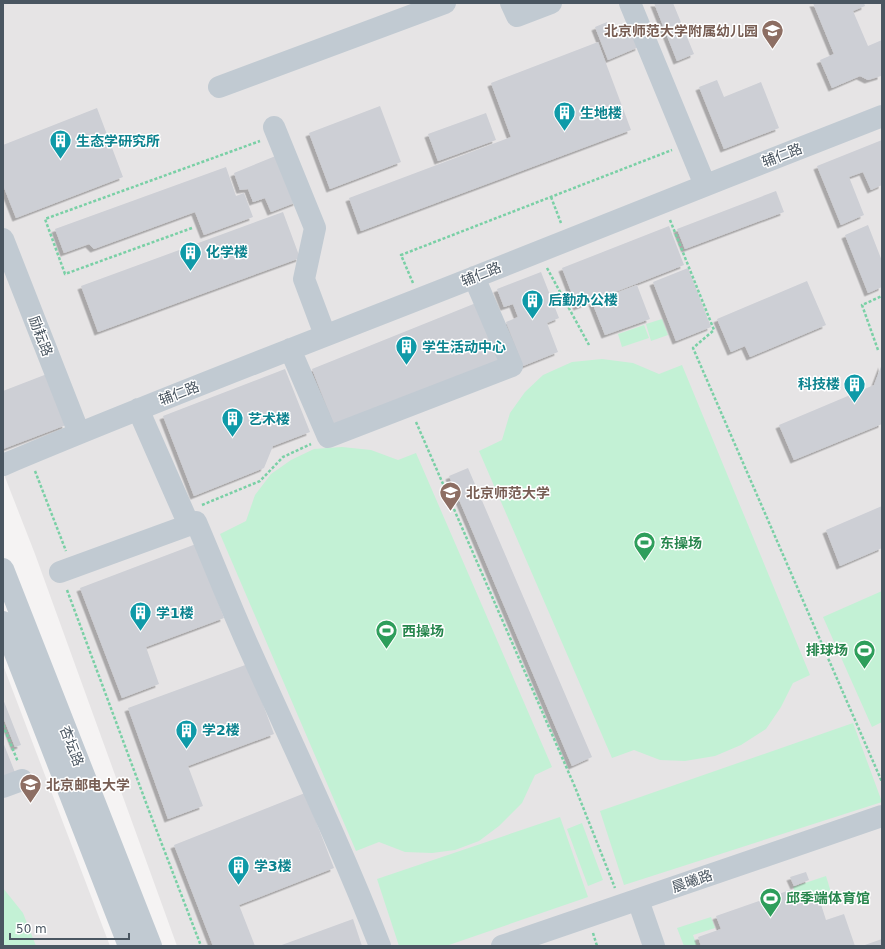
<svg xmlns="http://www.w3.org/2000/svg" width="885" height="949" font-family="'DejaVu Sans','Noto Sans SC',sans-serif">
<style>
.education{fill:#e6e4e5}
.green{fill:#c3f1d5}
.building{fill:#cdcfd5;filter:url(#shadow)}
.lines{fill:none;stroke-linecap:round;stroke-linejoin:round}
.path{stroke:#7ad0a6;stroke-width:2.5;stroke-dasharray:3 2;stroke-linecap:butt}
.minor{stroke:#c1cad2;stroke-width:22}
.labels{text-anchor:middle;stroke-width:3;stroke-linejoin:round;paint-order:stroke}
.education-label{font-size:14px;font-weight:bold;fill:#785e54;stroke:#fff;text-anchor:start}
.culture-label{font-size:14px;font-weight:bold;fill:#0d838f;stroke:#fff;text-anchor:start}
.street-label{font-size:14px;fill:#4a5661;stroke:#fff}
.leisure-label{font-size:14px;font-weight:bold;fill:#27864d;stroke:#fff;text-anchor:start}
</style>
<defs>
<filter id="shadow"><feDropShadow dx="-3.5" dy="3.5" stdDeviation="0" flood-color="#0004"/></filter>
</defs>
<rect width="100%" height="100%" fill="#f5f3f3"/>
<path class="education" d="M 3,3 L 882,3 L 882,946 L 177,946 L 35,554 L 3,472 Z
M 3,665 L 110,946 L 3,946 Z"/>
<path class="green" d="M 662,319 L 668,335 L 651,341 L 646,324 Z
M 644,325 L 649,338 L 622,347 L 618,334 Z
M 602,359 L 633,363 L 659,374 L 682,365 L 810,675 L 793,683 L 781,707 L 766,729 L 741,745 L 715,756 L 685,761 L 660,760 L 634,750 L 612,758 L 479,451 L 502,440 L 510,413 L 525,392 L 543,375 L 572,362 Z
M 342,447 L 371,450 L 398,460 L 416,453 L 552,767 L 535,775 L 522,803 L 499,826 L 479,841 L 455,850 L 432,853 L 405,852 L 379,842 L 356,851 L 220,534 L 246,521 L 255,495 L 271,474 L 291,460 L 314,449 Z
M 882,591 L 882,722 L 872,727 L 823,617 Z
M 853,723 L 882,802 L 624,885 L 600,811 Z
M 560,817 L 588,897 L 446,946 L 399,946 L 377,879 Z
M 582,823 L 603,880 L 588,886 L 567,829 Z
M 826,876 L 833,899 L 825,902 L 821,892 L 798,899 L 793,887 Z
M 3,888 L 23,913 L 36,946 L 3,946 Z
M 711,917 L 715,928 L 693,935 L 697,946 L 684,946 L 677,928 Z"/>
<path class="building" d="M 654,3 L 673,3 L 694,54 L 677,61 Z
M 813,3 L 864,3 L 865,6 L 853,11 L 868,46 L 882,40 L 881,76 L 868,80 L 860,76 L 832,88 L 820,60 L 834,54 Z
M 607,22 L 610,29 L 629,22 L 639,47 L 608,60 L 595,27 Z
M 598,42 L 631,130 L 361,231 L 349,198 L 511,137 L 491,83 Z
M 717,80 L 724,97 L 761,82 L 779,128 L 724,149 L 699,87 Z
M 380,106 L 401,162 L 330,189 L 309,133 Z
M 97,108 L 123,177 L 16,218 L 3,185 L 3,145 Z
M 486,113 L 496,140 L 438,161 L 428,134 Z
M 882,140 L 882,185 L 871,190 L 863,172 L 849,177 L 864,215 L 841,225 L 817,166 Z
M 278,155 L 297,202 L 271,212 L 265,198 L 253,202 L 248,189 L 240,190 L 234,173 Z
M 226,167 L 236,196 L 244,193 L 253,217 L 204,235 L 195,212 L 94,249 L 89,244 L 64,253 L 55,229 Z
M 776,191 L 784,212 L 685,249 L 677,229 Z
M 283,212 L 300,258 L 98,332 L 81,286 Z
M 868,225 L 882,261 L 882,287 L 868,293 L 845,235 Z
M 669,226 L 684,265 L 577,307 L 562,268 Z
M 688,268 L 711,327 L 676,341 L 653,282 Z
M 541,272 L 559,318 L 547,323 L 558,352 L 523,366 L 506,322 L 518,317 L 513,304 L 504,307 L 497,289 Z
M 807,281 L 826,325 L 750,357 L 745,346 L 731,352 L 717,319 Z
M 637,285 L 650,319 L 605,335 L 592,302 Z
M 476,303 L 501,365 L 336,430 L 312,369 Z
M 882,364 L 882,424 L 794,460 L 779,425 L 874,385 Z
M 285,369 L 310,432 L 273,446 L 264,468 L 194,496 L 163,416 Z
M 47,374 L 66,425 L 3,449 L 3,391 Z
M 468,468 L 592,757 L 572,766 L 449,476 Z
M 882,506 L 882,548 L 840,566 L 826,530 Z
M 196,544 L 224,618 L 146,647 L 159,684 L 122,698 L 80,588 Z
M 248,664 L 274,734 L 188,766 L 203,806 L 168,819 L 128,708 Z
M 3,699 L 21,745 L 15,747 L 3,717 Z
M 3,742 L 16,775 L 3,780 Z
M 305,793 L 334,868 L 239,905 L 255,946 L 213,946 L 174,845 Z
M 806,872 L 809,880 L 794,886 L 790,877 Z
M 790,890 L 795,903 L 818,895 L 826,920 L 844,914 L 855,946 L 701,946 L 698,937 L 721,929 L 716,916 Z
M 353,919 L 362,946 L 279,946 Z
M 882,939 L 882,946 L 862,946 Z"/>
<g class="lines">
<path class="path" d="M 551,197 L 561,223
M 670,220 L 714,330 L 693,348 L 882,782
M 192,228 L 65,274 L 45,219 L 260,141
M 547,268 L 589,345
M 413,283 L 401,255 L 672,150
M 878,350 L 862,305 L 882,296
M 416,422 L 575,787 L 615,888
M 35,471 L 66,551
M 202,505 L 260,481 L 283,457 L 311,444
M 67,590 L 148,808 L 201,946
M 3,725 L 18,762
M 593,933 L 597,946"/>
<path class="minor" d="M 511,3 L 517,16 L 551,3
M 630,3 L 705,185
M 219,87 L 445,3
M 274,127 L 315,228 L 304,279 L 325,335
M 3,239 L 79,433
M 290,349 L 328,437 L 512,366 L 474,277
M 138,409 L 189,525 L 196,522 C 214,564 231,608 250,650 C 294,748 341,846 380,946
M 3,465 C 159,399 318,339 475,277 C 611,223 746,169 882,116
M 3,569 L 151,946
M 60,572 L 189,525
M 3,622 L 129,946
M 3,787 L 22,780
M 638,900 L 654,946
M 502,946 L 882,816"/>
</g>
<defs>
<symbol id="school-pin" viewBox="-11 -11 22 30"><path d="M0 17L-7.5 6A9.5 9.5 0 1 1 7.5 6Z" fill="#8d6e63" stroke="#fff"/><path d="M0-5L7-2L0 1L-7-2ZM-4 1L0 2.5L4 1V4Q0 6-4 4Z" fill="#fff"/></symbol>
<symbol id="building-pin" viewBox="-11 -11 22 30"><path d="M0 17L-7.5 6A9.5 9.5 0 1 1 7.5 6Z" fill="#0f9aa8" stroke="#fff"/><path d="M-4-6H4V6H1V3H-1V6H-4ZM-2.5-4.3h1.7v1.8h-1.7ZM.8-4.3h1.7v1.8H.8ZM-2.5-1h1.7V.8h-1.7ZM.8-1h1.7V.8H.8Z" fill="#fff"/></symbol>
<symbol id="university-pin" viewBox="-11 -11 22 30"><path d="M0 17L-7.5 6A9.5 9.5 0 1 1 7.5 6Z" fill="#8d6e63" stroke="#fff"/><path d="M0-5L7-2L0 1L-7-2ZM-4 1L0 2.5L4 1V4Q0 6-4 4Z" fill="#fff"/></symbol>
<symbol id="stadium-pin" viewBox="-11 -11 22 30"><path d="M0 17L-7.5 6A9.5 9.5 0 1 1 7.5 6Z" fill="#2e9e5b" stroke="#fff"/><path d="M0-5a6.5 5 0 1 0 0 10a6.5 5 0 1 0 0-10ZM-3.5-1.8h7v3.6h-7Z" fill="#fff"/></symbol>
</defs>
<g fill-rule="evenodd">
<use href="#school-pin" x="760" y="18" width="25" height="34"/>
<use href="#building-pin" x="552" y="100" width="25" height="34"/>
<use href="#building-pin" x="48" y="128" width="25" height="34"/>
<use href="#building-pin" x="178" y="240" width="25" height="34"/>
<use href="#building-pin" x="520" y="288" width="25" height="34"/>
<use href="#building-pin" x="394" y="334" width="25" height="34"/>
<use href="#building-pin" x="842" y="372" width="25" height="34"/>
<use href="#building-pin" x="220" y="406" width="25" height="34"/>
<use href="#university-pin" x="438" y="480" width="25" height="34"/>
<use href="#stadium-pin" x="632" y="530" width="25" height="34"/>
<use href="#building-pin" x="128" y="600" width="25" height="34"/>
<use href="#stadium-pin" x="374" y="618" width="25" height="34"/>
<use href="#stadium-pin" x="852" y="638" width="25" height="34"/>
<use href="#building-pin" x="174" y="718" width="25" height="34"/>
<use href="#university-pin" x="18" y="772" width="25" height="34"/>
<use href="#building-pin" x="226" y="854" width="25" height="34"/>
<use href="#stadium-pin" x="758" y="886" width="25" height="34"/>
</g>
<g class="labels">
<g class="education-label">
<text x="758" y="36" text-anchor="end">北京师范大学附属幼儿园</text>
<text x="466" y="498">北京师范大学</text>
<text x="46" y="790">北京邮电大学</text>
</g>
<g class="culture-label">
<text x="580" y="118">生地楼</text>
<text x="76" y="146">生态学研究所</text>
<text x="206" y="257">化学楼</text>
<text x="548" y="305">后勤办公楼</text>
<text x="422" y="352">学生活动中心</text>
<text x="840" y="389" text-anchor="end">科技楼</text>
<text x="248" y="424">艺术楼</text>
<text x="156" y="618">学1楼</text>
<text x="202" y="735">学2楼</text>
<text x="254" y="871">学3楼</text>
</g>
<g class="street-label">
<text transform="translate(782 155) rotate(-21)" y="5">辅仁路</text>
<text transform="translate(481 274) rotate(-22)" y="5">辅仁路</text>
<text transform="translate(41 336) rotate(69)" y="5">励耘路</text>
<text transform="translate(179 393) rotate(-21)" y="5">辅仁路</text>
<text transform="translate(72 746) rotate(69)" y="5">杏坛路</text>
<text transform="translate(692 881) rotate(-19)" y="5">晨曦路</text>
</g>
<g class="leisure-label">
<text x="660" y="548">东操场</text>
<text x="402" y="636">西操场</text>
<text x="848" y="655" text-anchor="end">排球场</text>
<text x="786" y="903">邱季端体育馆</text>
</g>
</g>
<rect width="885" height="949" fill="none" stroke="#4a5661" stroke-width="8"/>
<path d="M10 933v6h119v-6" fill="none" stroke="#4a5661" stroke-width="2"/>
<text x="16" y="933" font-size="12" fill="#4a5661" stroke="#ffffff" stroke-width="3" paint-order="stroke">50 m</text>
</svg>
